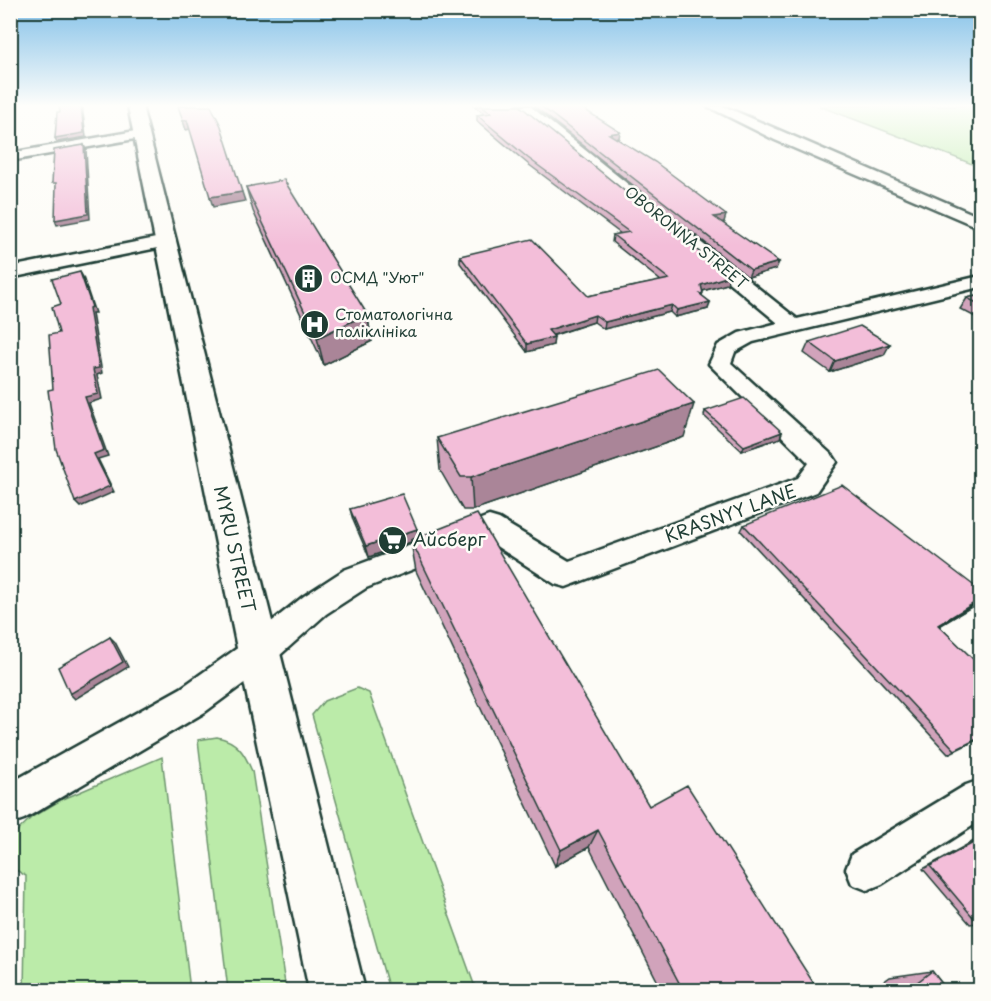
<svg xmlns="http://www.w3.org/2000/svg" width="991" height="1001" font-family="'Playpen Sans',sans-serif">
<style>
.green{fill:#bbeba9;stroke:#6d946e;stroke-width:1.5}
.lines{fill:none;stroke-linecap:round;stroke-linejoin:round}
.minor-casing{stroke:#1f3d34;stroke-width:5}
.tertiary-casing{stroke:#1f3d34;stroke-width:5}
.minor{fill:#fdfcf7;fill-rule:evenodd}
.tertiary{fill:#fdfcf7;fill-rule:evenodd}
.wall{fill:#d1a3bb;stroke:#1f3d34;stroke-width:1.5}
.shaded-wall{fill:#aa8598;stroke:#1f3d34;stroke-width:1.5}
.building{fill:#f3bed9;stroke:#1f3d34;stroke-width:1.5}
.labels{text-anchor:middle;stroke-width:5;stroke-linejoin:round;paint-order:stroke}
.far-street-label{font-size:15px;fill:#1f3d34;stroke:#fdfcf7}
.far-poi-label{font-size:15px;fill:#1f3d34;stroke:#fdfcf7;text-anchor:start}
.street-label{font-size:18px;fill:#1f3d34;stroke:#fdfcf7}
.poi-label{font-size:18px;fill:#1f3d34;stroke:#fdfcf7;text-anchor:start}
</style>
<rect width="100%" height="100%" fill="#fdfcf7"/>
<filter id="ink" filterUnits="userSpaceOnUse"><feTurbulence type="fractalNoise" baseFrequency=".0167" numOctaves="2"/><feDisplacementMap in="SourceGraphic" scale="12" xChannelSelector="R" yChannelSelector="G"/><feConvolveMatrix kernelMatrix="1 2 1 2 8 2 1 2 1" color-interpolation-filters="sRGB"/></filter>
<g filter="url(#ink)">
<path class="green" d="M 819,106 L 980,106 L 980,167 Z
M 357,688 L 369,693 L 475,987 L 473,990 L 389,990 L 312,715 L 324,701 Z
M 217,737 C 237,741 244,752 252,771 L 286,990 L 228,990 L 198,740 Z
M 162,757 L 190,990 L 24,990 L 26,876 L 11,867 L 12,836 L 32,817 L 61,800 Z"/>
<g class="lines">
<defs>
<path id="minor" d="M 516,106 L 530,106 L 797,319 L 980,276 L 980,287 L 753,342 L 735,352 L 731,363 L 833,456 L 837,462 L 816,492 L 566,587 L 555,584 L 487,540 L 366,588 L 326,614 L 270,664 L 205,712 L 24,819 L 10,824 L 10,783 L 181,688 L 246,642 L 304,596 L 344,570 L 489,516 L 499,519 L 569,561 L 798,478 L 809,463 L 709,364 L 718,345 L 739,333 L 778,323 Z
M 707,106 L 723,106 L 980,217 L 980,228 L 775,140 Z
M 141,130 L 147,134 L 146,137 L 10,161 L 10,153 Z
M 166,236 L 172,237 L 175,241 L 172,245 L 10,278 L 10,267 Z
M 980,780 L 980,821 L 882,884 L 867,890 L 852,884 L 846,869 L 852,854 L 966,785 Z"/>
<path id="tertiary" d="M 128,106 L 142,106 L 365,990 L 309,990 L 238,653 Z"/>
</defs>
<use href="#minor" class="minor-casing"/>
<use href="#tertiary" class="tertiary-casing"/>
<use href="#minor" class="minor"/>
<use href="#tertiary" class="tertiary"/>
</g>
<path class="wall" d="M 474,106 L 520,106 L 727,284 L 703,291 L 702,296 L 710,302 L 708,309 L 675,317 L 670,312 L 604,329 L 594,322 L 552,336 L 553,345 L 527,352 L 460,263 L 460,256 L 588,296 L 661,281 L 612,242 L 613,235 L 621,234 L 528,164 L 477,121 L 477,115 L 485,114 Z
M 534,106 L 579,106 L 619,138 L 617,138 L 724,222 L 722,222 L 776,269 L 748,277 Z
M 246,187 L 367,314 L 372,341 L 324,365 L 253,211 Z
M 981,295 L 981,320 L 960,309 L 967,298 Z
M 809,342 L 884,355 L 830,372 L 804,353 Z
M 705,411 L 782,432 L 780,438 L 742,451 L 704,416 Z
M 684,437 L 473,510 L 463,510 L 440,470 L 437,438 Z
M 350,509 L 419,537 L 649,806 L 818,990 L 662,990 L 589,847 L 555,866 L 416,571 L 411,542 L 369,557 L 353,520 Z
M 744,525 L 981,591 L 981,601 L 939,626 L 978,664 L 981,663 L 981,738 L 948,754 L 741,531 Z
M 981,837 L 981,921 L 978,923 L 970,924 L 923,869 Z
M 932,971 L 947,990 L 872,990 L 890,977 Z"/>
<path class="shaded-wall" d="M 81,106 L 83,106 L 83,113 L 86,137 L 57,142 L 55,138 L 81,109 Z
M 187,120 L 190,129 L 186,130 L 183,121 Z
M 620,132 L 619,138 L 608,140 L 609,134 Z
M 84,145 L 86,150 L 90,219 L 57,225 L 55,220 Z
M 242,192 L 245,201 L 213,207 L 210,197 Z
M 726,215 L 724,222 L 712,224 L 714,217 Z
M 779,262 L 776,269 L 748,277 L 751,270 Z
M 80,272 L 83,277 L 95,313 L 92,313 L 102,373 L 97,375 L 102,399 L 89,403 L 108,456 L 98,459 L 114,492 L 80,507 L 75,502 L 94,454 L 85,397 L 93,369 Z
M 729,276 L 727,284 L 699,292 L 701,285 Z
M 710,302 L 708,309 L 675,317 L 677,310 Z
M 672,305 L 670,312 L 604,329 L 605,322 Z
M 367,314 L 372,341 L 324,365 L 317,338 Z
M 595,315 L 594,322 L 547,337 L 548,330 Z
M 554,337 L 553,345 L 527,352 L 527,344 Z
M 890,344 L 884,355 L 830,372 L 835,361 Z
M 694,404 L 684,437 L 473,510 L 471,477 Z
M 782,432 L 780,438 L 742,451 L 744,446 Z
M 417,529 L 419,540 L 411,540 L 411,542 L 369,557 L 366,546 Z
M 981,599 L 981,601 L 933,630 L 938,625 Z
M 110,637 L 115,642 L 128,667 L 75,699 L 70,694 Z
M 598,830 L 589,847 L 555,866 L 561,850 Z"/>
<path class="building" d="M 59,106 L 81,106 L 84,133 L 55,138 L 57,112 L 60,112 Z
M 178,106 L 211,106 L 221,126 L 242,192 L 210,197 L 187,120 L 183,121 Z
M 481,106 L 520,106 L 729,276 L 701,285 L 703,293 L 700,294 L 710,302 L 677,310 L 672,305 L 605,322 L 595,315 L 548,330 L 554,337 L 527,344 L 460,256 L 532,239 L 588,296 L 669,279 L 613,235 L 629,232 L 528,158 L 477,115 L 491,113 Z
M 541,106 L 579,106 L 620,132 L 609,134 L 655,162 L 726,215 L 714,217 L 779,262 L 751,270 Z
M 84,145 L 88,214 L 55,220 L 56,183 L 52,183 L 54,150 Z
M 284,180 L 367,314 L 317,338 L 246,187 Z
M 80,272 L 92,307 L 89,308 L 99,368 L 93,369 L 98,394 L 85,397 L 104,450 L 94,454 L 110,486 L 75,502 L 56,449 L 48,390 L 53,389 L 49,335 L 59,333 L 52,307 L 61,304 L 52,279 Z
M 981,295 L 981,305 L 967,298 Z
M 860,326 L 890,344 L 835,361 L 809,342 Z
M 659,370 L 694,404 L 471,477 L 461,477 L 437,438 Z
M 744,398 L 782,432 L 744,446 L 705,411 Z
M 842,485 L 981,591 L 981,599 L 938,625 L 978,664 L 981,663 L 981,737 L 955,750 L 744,525 Z
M 402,494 L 417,529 L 366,546 L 350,509 Z
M 477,514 L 649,806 L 687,785 L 818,990 L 683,990 L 598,830 L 561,850 L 411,540 Z
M 110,637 L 123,662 L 70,694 L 58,667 Z
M 981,839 L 981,921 L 978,923 L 930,866 Z
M 932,971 L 947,990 L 907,990 Z"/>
</g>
<linearGradient id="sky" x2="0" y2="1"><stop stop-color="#82c0e8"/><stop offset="0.43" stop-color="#fefefb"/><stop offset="1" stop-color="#fefefb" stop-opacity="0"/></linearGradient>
<rect width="991" height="246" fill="url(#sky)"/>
<defs>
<symbol id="building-disc" viewBox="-11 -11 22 22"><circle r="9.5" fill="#1f3d34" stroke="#fdfcf7"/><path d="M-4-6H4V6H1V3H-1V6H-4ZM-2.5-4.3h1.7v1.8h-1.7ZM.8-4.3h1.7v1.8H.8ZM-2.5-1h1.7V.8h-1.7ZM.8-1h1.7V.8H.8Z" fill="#fff"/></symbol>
<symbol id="hospital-disc" viewBox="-11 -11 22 22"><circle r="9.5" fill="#1f3d34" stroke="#fdfcf7"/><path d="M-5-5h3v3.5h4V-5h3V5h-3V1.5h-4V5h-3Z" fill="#fff"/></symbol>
<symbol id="supermarket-disc" viewBox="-11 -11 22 22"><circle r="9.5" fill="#1f3d34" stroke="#fdfcf7"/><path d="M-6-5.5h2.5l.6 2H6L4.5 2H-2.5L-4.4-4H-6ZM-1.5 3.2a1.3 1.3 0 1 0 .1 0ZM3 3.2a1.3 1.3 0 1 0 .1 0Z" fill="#fff"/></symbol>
</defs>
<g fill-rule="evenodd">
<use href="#building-disc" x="292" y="262" width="33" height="33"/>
<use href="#hospital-disc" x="298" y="308" width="33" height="33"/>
<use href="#supermarket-disc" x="376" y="524" width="33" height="33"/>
</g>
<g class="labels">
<g class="far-street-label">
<text transform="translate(686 238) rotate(39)" y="5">OBORONNA STREET</text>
</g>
<g class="far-poi-label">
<text x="330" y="283">ОСМД "Уют"</text>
<text x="335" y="320">Стоматологічна<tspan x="335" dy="17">поліклініка</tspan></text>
</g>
<g class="street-label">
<text transform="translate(731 514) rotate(-20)" y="6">KRASNYY LANE</text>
<text transform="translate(234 549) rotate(77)" y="6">MYRU STREET</text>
</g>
<g class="poi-label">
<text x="413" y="546">Айсберг</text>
</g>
</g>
<rect width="991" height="1001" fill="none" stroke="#fdfcf7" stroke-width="36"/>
<rect x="18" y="18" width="955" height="965" fill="none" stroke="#1f3d34" stroke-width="2" filter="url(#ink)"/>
</svg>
